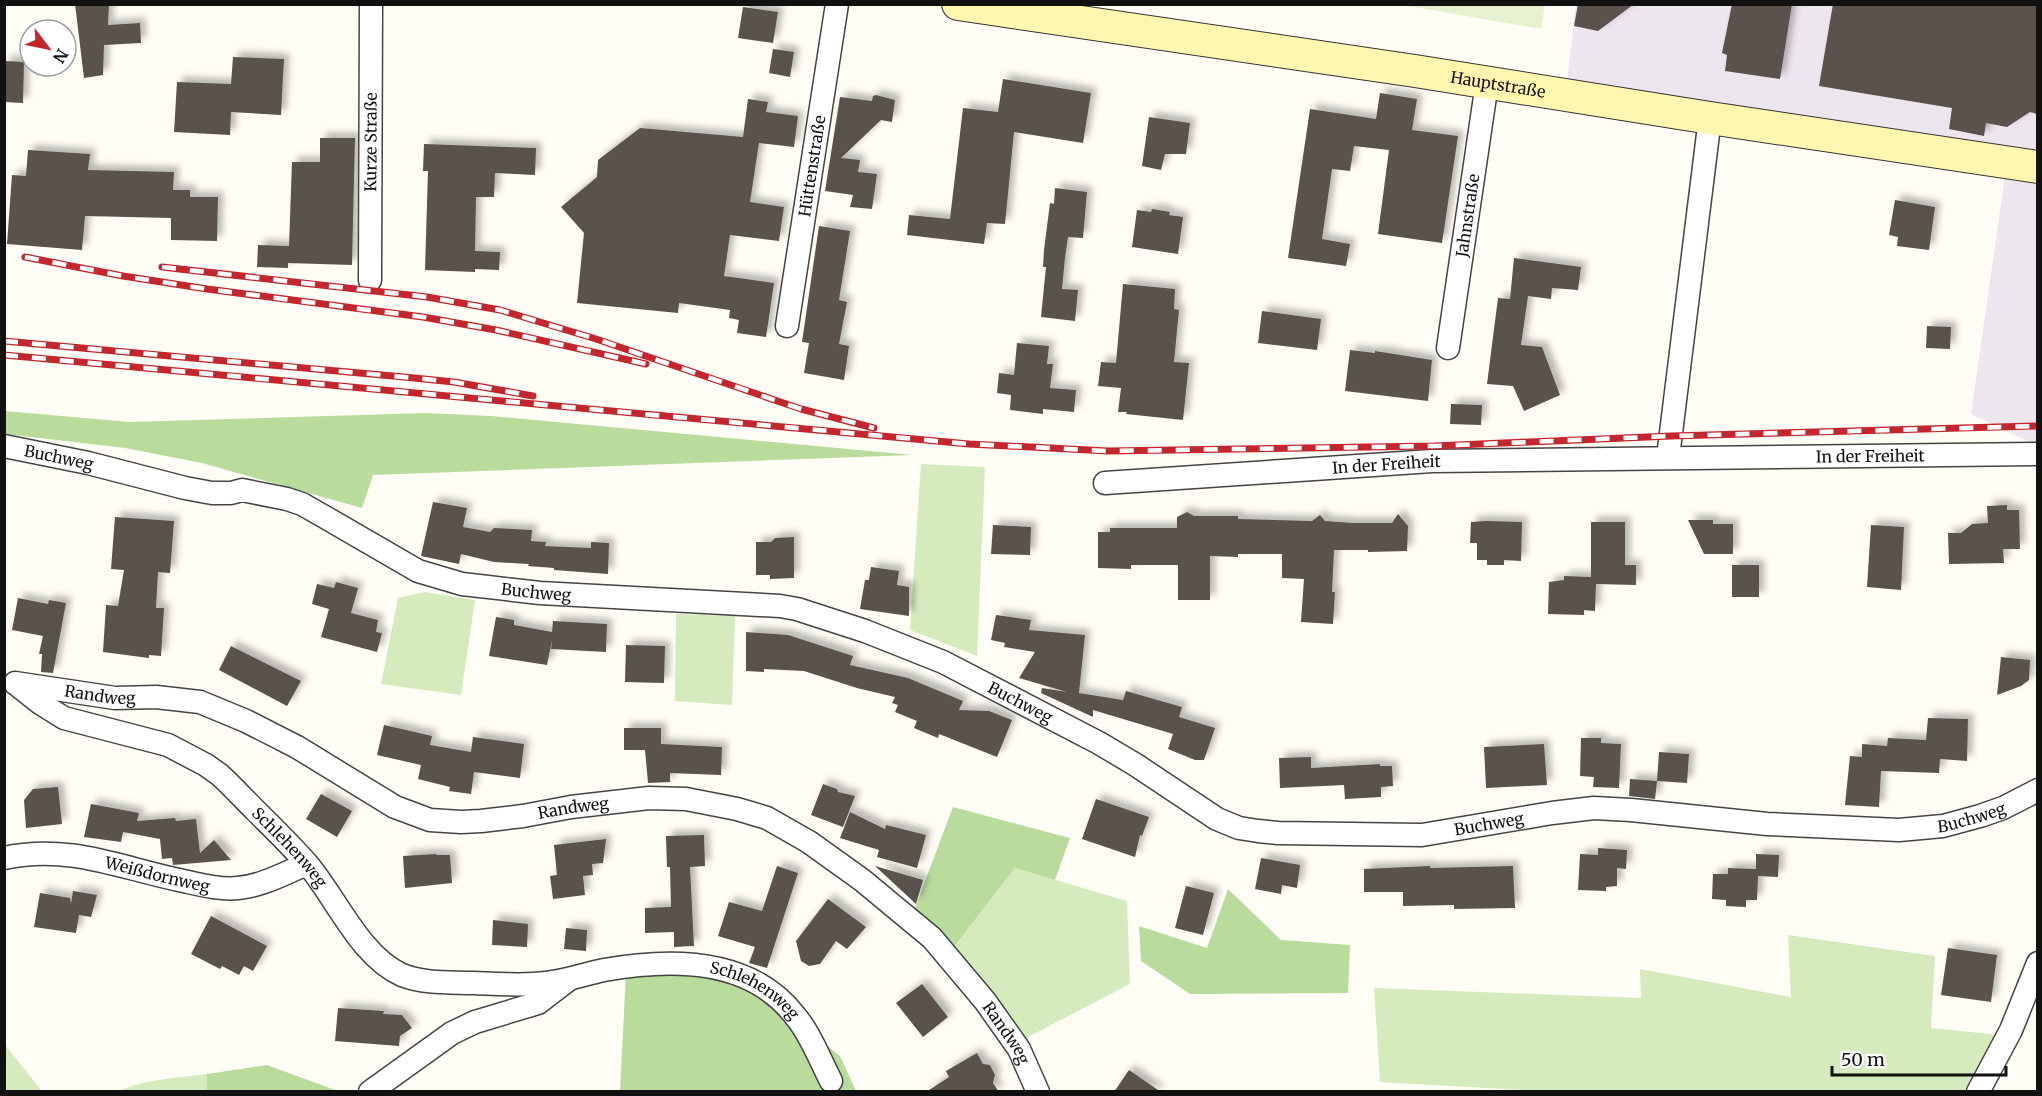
<svg xmlns="http://www.w3.org/2000/svg" width="2042" height="1096" font-family="Merriweather,serif">
<style>
.industrial{fill:#eee6ef}
.green{fill:#d5ebbd}
.forest{fill:#b9dc9c}
.pitch{fill:#e6f2cf}
.building{fill:#5a524d;filter:url(#shadow)}
.lines{fill:none;stroke-linecap:round;stroke-linejoin:round}
.minor-casing{stroke:#444;stroke-width:25}
.secondary-casing{stroke:#333;stroke-width:34}
.minor{stroke:#fff;stroke-width:22}
.secondary{stroke:#fff6b0;stroke-width:32}
.rail-casing{stroke:#c4262e;stroke-width:7}
.rail{stroke:#fff;stroke-width:4.5;stroke-dasharray:14;stroke-linecap:butt}
.labels{text-anchor:middle;stroke-width:6;stroke-linejoin:round;paint-order:stroke}
.street-label{font-size:16px;fill:#111;stroke:#fff}
</style>
<defs>
<filter id="shadow"><feDropShadow dx="5.5" dy="-5.5" stdDeviation="3" flood-color="#0004"/></filter>
</defs>
<rect width="100%" height="100%" fill="#fffdf5"/>
<path class="industrial" d="M 1576,5 L 2037,5 L 2037,156 L 1567,80 Z
M 2006,169 L 2037,174 L 2037,446 L 1971,414 Z"/>
<path class="green" d="M 921,464 L 985,467 L 977,656 L 910,630 Z
M 425,592 L 475,600 L 461,695 L 381,684 L 398,598 Z
M 676,614 L 735,616 L 732,705 L 675,701 Z
M 1015,868 L 1127,901 L 1130,984 L 1024,1039 L 950,952 Z
M 1788,935 L 1935,956 L 1931,1028 L 2001,1035 L 1965,1091 L 1558,1092 L 1380,1082 L 1374,988 L 1641,998 L 1640,969 L 1791,997 Z
M 4,1045 L 5,1045 L 42,1091 L 5,1091 Z
M 207,1074 L 207,1091 L 117,1092 C 145,1079 177,1078 207,1074 Z"/>
<path class="forest" d="M 5,411 L 129,422 L 426,413 L 491,416 L 912,455 L 373,475 L 362,508 L 202,463 L 125,448 L 5,434 Z
M 953,807 L 1070,838 L 1055,880 L 1015,868 L 950,952 L 932,925 L 915,908 Z
M 1228,889 L 1281,940 L 1350,945 L 1348,993 L 1190,994 L 1141,961 L 1139,926 L 1207,948 Z
M 708,969 L 758,991 L 840,1056 L 856,1091 L 620,1092 L 626,972 Z
M 267,1065 L 338,1091 L 207,1091 L 207,1074 Z"/>
<path class="pitch" d="M 1403,5 L 1545,5 L 1541,29 Z"/>
<path class="building" d="M 75,4 L 109,4 L 108,25 L 140,23 L 141,43 L 104,45 L 103,75 L 84,78 Z
M 1578,4 L 1634,4 L 1598,31 L 1574,26 Z
M 1732,4 L 1792,4 L 1780,79 L 1725,71 L 1727,55 L 1722,53 Z
M 1833,4 L 2037,4 L 2037,114 L 2030,112 L 2007,127 L 1986,123 L 1984,136 L 1949,129 L 1952,108 L 1819,86 Z
M 743,7 L 778,12 L 773,43 L 738,38 Z
M 773,49 L 794,52 L 790,77 L 769,73 Z
M 233,57 L 284,59 L 281,115 L 231,112 L 230,135 L 174,132 L 177,82 L 231,84 Z
M 5,61 L 24,62 L 23,103 L 4,102 Z
M 1003,79 L 1091,93 L 1083,143 L 1014,132 L 1005,224 L 987,223 L 984,244 L 907,235 L 909,215 L 950,219 L 963,108 L 998,112 Z
M 1380,93 L 1417,99 L 1412,130 L 1458,136 L 1442,243 L 1378,234 L 1389,150 L 1354,146 L 1350,171 L 1332,169 L 1322,239 L 1350,244 L 1346,266 L 1288,258 L 1310,109 L 1376,119 Z
M 876,95 L 895,100 L 892,122 L 881,120 L 841,158 L 860,160 L 858,172 L 877,174 L 872,209 L 850,207 L 853,195 L 825,191 L 840,97 L 872,101 L 873,96 Z
M 748,99 L 768,102 L 766,112 L 798,116 L 794,147 L 759,143 L 750,202 L 784,207 L 779,241 L 730,235 L 724,276 L 774,283 L 766,337 L 737,333 L 739,320 L 729,318 L 730,310 L 679,303 L 678,313 L 577,303 L 584,233 L 561,207 L 597,177 L 598,160 L 640,128 L 743,137 Z
M 1149,117 L 1190,123 L 1186,154 L 1165,154 L 1161,170 L 1142,166 Z
M 320,138 L 355,138 L 352,265 L 288,263 L 288,268 L 257,267 L 258,245 L 289,246 L 292,162 L 320,162 Z
M 424,144 L 536,148 L 535,175 L 495,173 L 494,197 L 476,197 L 475,251 L 500,252 L 499,270 L 475,269 L 475,272 L 425,270 L 428,171 L 423,171 Z
M 28,150 L 90,154 L 88,170 L 174,172 L 173,190 L 190,190 L 190,197 L 218,197 L 217,241 L 171,240 L 171,218 L 85,216 L 82,250 L 7,244 L 12,175 L 26,176 Z
M 1055,188 L 1087,192 L 1083,238 L 1068,237 L 1065,258 L 1062,289 L 1078,290 L 1075,321 L 1041,317 L 1046,267 L 1043,267 L 1044,250 L 1050,203 L 1054,204 Z
M 1895,200 L 1935,207 L 1929,250 L 1897,246 L 1898,237 L 1889,235 Z
M 1152,209 L 1170,212 L 1169,215 L 1183,217 L 1178,254 L 1132,247 L 1137,210 L 1151,212 Z
M 819,226 L 850,231 L 839,300 L 847,302 L 839,344 L 849,346 L 844,380 L 804,373 L 809,343 L 802,342 Z
M 1514,258 L 1581,267 L 1578,290 L 1552,288 L 1551,299 L 1528,296 L 1521,345 L 1542,347 L 1560,395 L 1524,411 L 1513,386 L 1487,384 L 1498,298 L 1510,299 Z
M 1123,284 L 1175,289 L 1174,309 L 1179,310 L 1174,362 L 1189,363 L 1183,420 L 1126,414 L 1127,412 L 1118,412 L 1121,388 L 1098,386 L 1101,362 L 1116,363 Z
M 1262,311 L 1321,319 L 1317,350 L 1258,343 Z
M 1927,326 L 1951,327 L 1950,349 L 1926,348 Z
M 1017,343 L 1049,346 L 1047,364 L 1053,364 L 1050,388 L 1076,390 L 1074,412 L 1043,409 L 1043,414 L 1010,410 L 1011,395 L 997,393 L 999,373 L 1014,375 Z
M 1350,350 L 1375,353 L 1375,351 L 1432,360 L 1428,401 L 1345,391 Z
M 1451,404 L 1482,405 L 1481,425 L 1450,424 Z
M 433,502 L 467,508 L 463,527 L 490,532 L 494,528 L 532,530 L 531,541 L 546,542 L 545,546 L 591,548 L 591,542 L 609,543 L 608,574 L 554,570 L 554,568 L 528,566 L 529,564 L 494,562 L 461,554 L 459,564 L 421,556 Z
M 2007,505 L 2007,510 L 2019,510 L 2020,549 L 2003,549 L 2004,563 L 1949,564 L 1948,533 L 1961,533 L 1972,524 L 1988,523 L 1987,506 Z
M 1187,512 L 1194,516 L 1238,516 L 1238,519 L 1312,521 L 1320,515 L 1325,521 L 1353,523 L 1392,523 L 1398,514 L 1408,526 L 1407,551 L 1368,552 L 1368,550 L 1334,550 L 1332,592 L 1335,592 L 1333,624 L 1301,622 L 1304,579 L 1282,578 L 1282,554 L 1238,554 L 1238,557 L 1210,556 L 1210,600 L 1178,600 L 1178,565 L 1131,565 L 1131,569 L 1098,568 L 1098,532 L 1110,532 L 1110,528 L 1177,528 L 1177,517 Z
M 115,517 L 174,521 L 170,573 L 158,572 L 156,608 L 164,608 L 161,656 L 149,655 L 149,658 L 103,652 L 106,605 L 118,606 L 124,570 L 111,569 Z
M 1688,520 L 1713,520 L 1713,524 L 1733,524 L 1733,554 L 1704,554 Z
M 1486,521 L 1522,522 L 1521,561 L 1504,560 L 1504,565 L 1487,565 L 1487,560 L 1477,560 L 1477,543 L 1470,543 L 1471,522 Z
M 1591,522 L 1625,522 L 1625,565 L 1636,565 L 1636,585 L 1596,584 L 1595,611 L 1584,610 L 1584,615 L 1548,614 L 1549,582 L 1564,580 L 1564,576 L 1591,577 Z
M 993,525 L 1031,527 L 1030,555 L 991,554 Z
M 1871,525 L 1904,527 L 1901,590 L 1867,587 Z
M 794,537 L 794,578 L 770,579 L 770,575 L 756,575 L 756,542 L 771,542 L 775,538 Z
M 1732,565 L 1759,565 L 1759,597 L 1732,597 Z
M 871,567 L 899,571 L 897,585 L 909,587 L 909,616 L 860,609 L 865,580 L 869,580 Z
M 336,582 L 358,588 L 351,613 L 378,620 L 376,632 L 382,633 L 377,652 L 321,637 L 329,609 L 312,604 L 317,584 L 334,588 Z
M 18,598 L 48,604 L 49,600 L 66,603 L 53,673 L 41,672 L 42,654 L 39,654 L 43,636 L 12,630 Z
M 996,615 L 1031,620 L 1029,630 L 1085,635 L 1079,693 L 1123,700 L 1126,691 L 1182,707 L 1179,717 L 1215,728 L 1204,760 L 1195,760 L 1168,749 L 1173,734 L 1093,710 L 1093,717 L 1041,693 L 1042,688 L 1067,692 L 1019,678 L 1035,652 L 1004,647 L 1005,643 L 991,640 Z
M 496,617 L 514,620 L 514,625 L 552,632 L 553,621 L 607,624 L 606,652 L 551,649 L 552,640 L 547,665 L 489,656 Z
M 746,632 L 788,635 L 853,656 L 850,665 L 908,678 L 963,701 L 959,710 L 989,711 L 1012,720 L 997,757 L 939,734 L 938,738 L 914,728 L 917,721 L 895,712 L 898,705 L 892,703 L 895,697 L 857,688 L 804,671 L 764,669 L 764,672 L 746,671 Z
M 626,645 L 665,646 L 664,683 L 625,682 Z
M 231,646 L 301,681 L 287,706 L 219,670 Z
M 2001,657 L 2030,660 L 2029,680 L 2021,686 L 1997,695 Z
M 1928,718 L 1968,719 L 1967,761 L 1940,759 L 1939,773 L 1881,771 L 1879,807 L 1845,805 L 1850,756 L 1862,757 L 1862,744 L 1887,746 L 1888,738 L 1926,740 Z
M 384,725 L 432,736 L 430,745 L 471,752 L 473,737 L 524,744 L 520,778 L 474,772 L 471,794 L 449,791 L 450,787 L 418,779 L 421,765 L 377,755 Z
M 624,728 L 661,728 L 661,744 L 722,747 L 721,775 L 670,773 L 670,782 L 648,783 L 645,750 L 624,750 Z
M 1581,738 L 1601,738 L 1601,743 L 1621,744 L 1619,788 L 1593,787 L 1594,777 L 1580,776 Z
M 1544,744 L 1547,785 L 1486,788 L 1484,747 Z
M 1659,752 L 1689,754 L 1687,783 L 1657,781 Z
M 1311,757 L 1311,768 L 1380,764 L 1380,766 L 1392,766 L 1393,786 L 1381,787 L 1381,797 L 1345,799 L 1344,785 L 1280,788 L 1279,758 Z
M 1630,779 L 1657,781 L 1655,799 L 1629,796 Z
M 823,784 L 837,789 L 838,792 L 855,796 L 843,827 L 811,815 Z
M 58,787 L 62,824 L 26,828 L 24,800 L 33,789 Z
M 321,794 L 352,811 L 337,837 L 306,819 Z
M 1096,799 L 1149,817 L 1142,836 L 1140,835 L 1135,857 L 1082,839 Z
M 91,804 L 139,813 L 137,821 L 175,818 L 176,821 L 196,819 L 200,853 L 214,840 L 231,860 L 173,865 L 172,858 L 162,859 L 160,839 L 123,832 L 121,842 L 84,837 Z
M 850,812 L 885,829 L 886,825 L 926,835 L 917,868 L 877,857 L 879,850 L 840,838 Z
M 704,835 L 705,866 L 690,867 L 694,946 L 674,947 L 674,932 L 645,933 L 645,908 L 671,907 L 670,867 L 667,867 L 666,836 Z
M 606,839 L 603,863 L 592,864 L 593,875 L 583,876 L 585,895 L 553,899 L 550,876 L 557,875 L 554,845 Z
M 1598,848 L 1627,850 L 1626,869 L 1617,868 L 1617,886 L 1606,887 L 1606,891 L 1578,890 L 1580,854 L 1598,855 Z
M 436,854 L 437,855 L 450,855 L 452,883 L 405,888 L 403,856 Z
M 1756,854 L 1779,855 L 1778,877 L 1758,876 L 1757,900 L 1746,900 L 1746,907 L 1726,906 L 1726,900 L 1712,899 L 1713,874 L 1728,874 L 1728,868 L 1756,869 Z
M 1261,858 L 1300,865 L 1297,888 L 1282,885 L 1281,894 L 1255,889 Z
M 777,866 L 798,873 L 767,968 L 749,963 L 755,947 L 718,936 L 729,902 L 762,911 Z
M 875,866 L 923,880 L 916,904 Z
M 1430,866 L 1430,868 L 1513,866 L 1515,908 L 1454,909 L 1454,905 L 1403,906 L 1403,892 L 1364,892 L 1364,869 Z
M 1186,886 L 1214,893 L 1203,935 L 1175,928 Z
M 73,891 L 97,895 L 91,917 L 79,915 L 76,933 L 34,927 L 40,893 L 70,898 L 71,904 Z
M 828,899 L 866,927 L 847,949 L 836,941 L 820,964 L 809,966 L 801,961 L 796,941 Z
M 211,916 L 267,946 L 253,971 L 244,966 L 239,975 L 222,966 L 220,969 L 191,954 Z
M 493,920 L 528,924 L 527,947 L 492,945 Z
M 566,928 L 587,930 L 586,951 L 564,949 Z
M 1948,948 L 1997,955 L 1991,1002 L 1941,995 Z
M 922,984 L 948,1017 L 923,1037 L 896,1003 Z
M 338,1008 L 384,1011 L 383,1014 L 402,1015 L 412,1028 L 400,1036 L 399,1046 L 335,1041 Z
M 977,1053 L 983,1064 L 990,1065 L 995,1075 L 993,1083 L 999,1092 L 926,1092 L 949,1077 L 946,1071 Z
M 1129,1070 L 1161,1092 L 1114,1092 Z"/>
<g class="lines">
<defs>
<g id="minor">
<path id="s1" d="M 370,280 L 371,4"/>
<path id="s2" d="M 787,326 L 837,4"/>
<path id="s3" d="M 1448,348 L 1487,83"/>
<path id="s4" d="M 4,446 L 88,463 L 185,488 L 212,493 L 231,493 L 242,490 L 287,499 L 302,504 L 323,516 L 418,571 L 462,584 L 540,593 L 780,606 L 797,609 L 865,631 L 943,662 L 1099,743 L 1136,765 L 1217,819 L 1239,828 L 1258,831 L 1278,833 L 1422,835 L 1552,813 L 1594,808 L 1631,810 L 1767,824 L 1899,830 L 1943,826 L 1980,816 L 2003,808 L 2038,790"/>
<path d="M 1668,457 L 1710,118"/>
<path id="s5" d="M 1105,483 L 1432,461 L 2038,454"/>
<path id="s6" d="M 15,683 L 115,698 L 156,697 L 200,702 L 246,721 L 297,747 L 395,807 L 430,820 L 461,822 L 481,821 L 523,816 L 571,807 L 649,798 L 686,799 L 737,809 L 767,818 L 809,842 L 862,880 L 932,938 L 985,1001 L 1019,1049 L 1038,1092"/>
<path id="s7" d="M 16,684 L 40,703 L 64,718 L 168,745 L 206,765 L 220,775 C 232,786 243,798 255,810 C 273,828 292,846 309,866 C 337,900 361,957 402,975 C 425,984 450,982 474,983 C 498,984 523,986 546,983 C 566,981 585,974 604,970 C 671,958 751,957 796,1017 C 811,1035 820,1060 831,1081"/>
<path id="s8" d="M 4,858 C 68,844 118,867 179,880 C 198,884 219,890 238,888 C 262,886 285,873 307,864"/>
<path d="M 370,1092 L 452,1033 L 475,1022 L 538,1003 L 568,980"/>
<path d="M 1978,1092 L 2011,1030 L 2038,963"/>
</g>
<g id="secondary">
<path id="s9" d="M 958,4 L 1415,71 L 1710,118 L 2038,167"/>
</g>
</defs>
<use href="#minor" class="minor-casing"/>
<use href="#secondary" class="secondary-casing"/>
<use href="#minor" class="minor"/>
<use href="#secondary" class="secondary"/>
<defs>
<path id="rail" d="M 25,257 L 123,276 L 207,289 L 423,317 L 496,330 L 646,364
M 162,267 L 427,297 L 500,310 L 596,339 L 801,409 L 874,428
M 4,341 L 404,377 L 454,382 L 533,396
M 4,355 L 969,444 L 1108,451 L 1434,446 L 1671,436 L 2038,426"/>
</defs>
<use href="#rail" class="rail-casing"/>
<use href="#rail" class="rail"/>
</g>
<g class="labels">
<g class="street-label">
<text dy="6" stroke="none"><textPath href="#s9" startOffset="546">Hauptstraße</textPath></text>
<text dy="6" stroke="none"><textPath href="#s1" startOffset="138">Kurze Straße</textPath></text>
<text dy="6" stroke="none"><textPath href="#s2" startOffset="162">Hüttenstraße</textPath></text>
<text dy="6" stroke="none"><textPath href="#s3" startOffset="134">Jahnstraße</textPath></text>
<text dy="6" stroke="none"><textPath href="#s5" startOffset="766">In der Freiheit</textPath></text>
<text dy="6" stroke="none"><textPath href="#s4" startOffset="56">Buchweg</textPath></text>
<text dy="6" stroke="none"><textPath href="#s5" startOffset="282">In der Freiheit</textPath></text>
<text dy="6" stroke="none"><textPath href="#s4" startOffset="560">Buchweg</textPath></text>
<text dy="6" stroke="none"><textPath href="#s6" startOffset="86">Randweg</textPath></text>
<text dy="6" stroke="none"><textPath href="#s4" startOffset="1064">Buchweg</textPath></text>
<text dy="6" stroke="none"><textPath href="#s6" startOffset="590">Randweg</textPath></text>
<text dy="6" stroke="none"><textPath href="#s4" startOffset="2054">Buchweg</textPath></text>
<text dy="6" stroke="none"><textPath href="#s4" startOffset="1568">Buchweg</textPath></text>
<text dy="6" stroke="none"><textPath href="#s7" startOffset="327">Schlehenweg</textPath></text>
<text dy="6" stroke="none"><textPath href="#s8" startOffset="156">Weißdornweg</textPath></text>
<text dy="6" stroke="none"><textPath href="#s7" startOffset="861">Schlehenweg</textPath></text>
<text dy="6" stroke="none"><textPath href="#s6" startOffset="1112">Randweg</textPath></text>
</g>
</g>
<rect width="2042" height="1096" fill="none" stroke="#111111" stroke-width="12"/>
<g transform="translate(48 48) rotate(122)"><circle r="28" fill="#ffffff" stroke="#a0a0a0" stroke-width="1.5"/>
<path d="M0-4.5L10 22L0 15L-10 22Z" fill="#c4262e"/>
<text y="-9" font-size="16" font-weight="bold" text-anchor="middle" fill="#111111">N</text>
</g>
<path d="M1832 1066v9h174v-9" fill="none" stroke="#111111" stroke-width="3"/>
<text x="1841" y="1066" font-size="18" fill="#111111" stroke="#ffffff" stroke-width="4.5" paint-order="stroke">50 m</text>
</svg>
